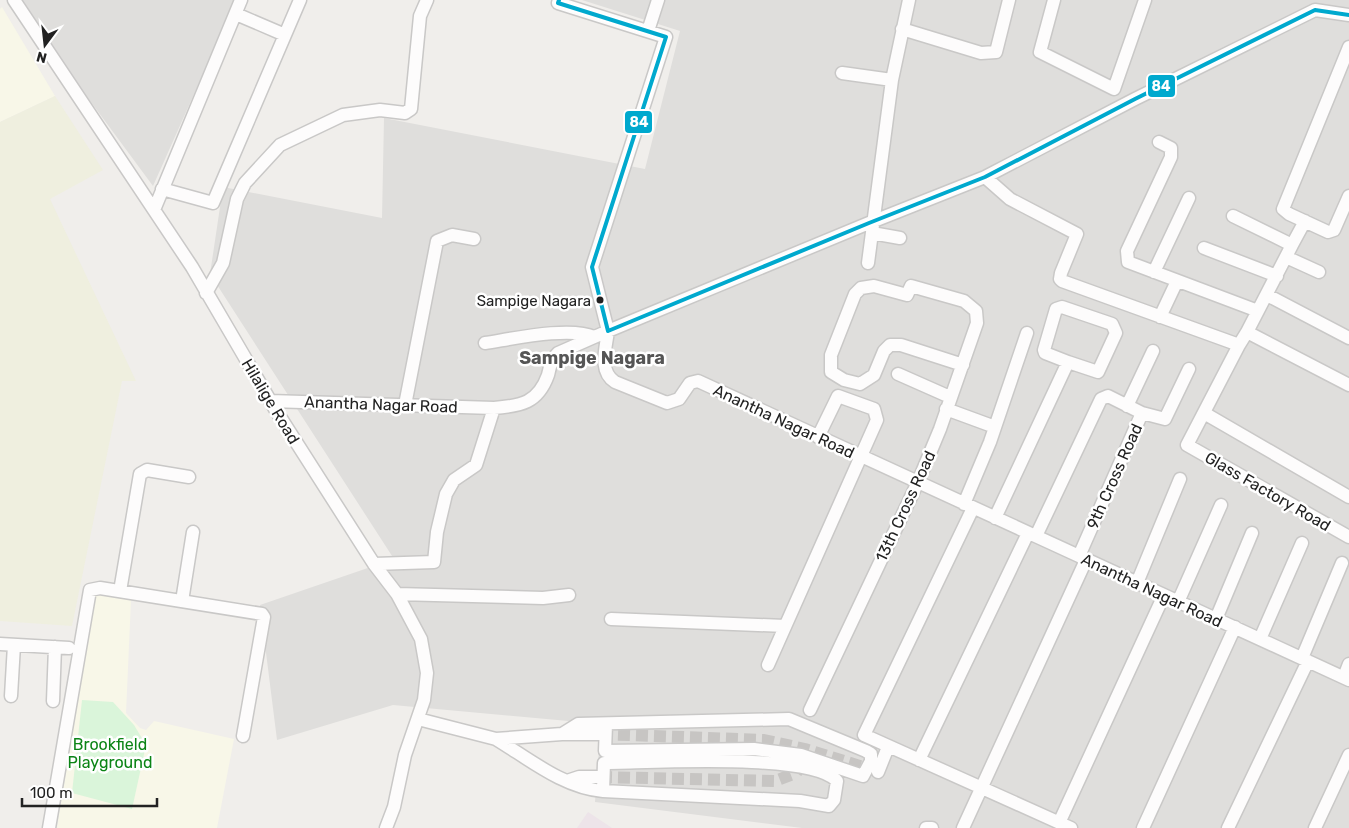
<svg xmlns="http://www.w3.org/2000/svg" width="1349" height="828" font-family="Rubik,sans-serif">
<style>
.residential{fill:#dfdedc}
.industrial{fill:#ede4e9}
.education{fill:#f8f7e8}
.farmland{fill:#efefdf}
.park{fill:#daf5da}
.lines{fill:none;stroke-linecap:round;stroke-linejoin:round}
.minor-tunnel{stroke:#c7c5c3;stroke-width:12;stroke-dasharray:12 6;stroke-linecap:butt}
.minor-casing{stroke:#c9c8c7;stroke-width:15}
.minor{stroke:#fdfcfc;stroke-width:12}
.bus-1-casing{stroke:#fff;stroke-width:8}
.bus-1{stroke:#00a9ce;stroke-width:4}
.bus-dot{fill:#222;stroke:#fff;stroke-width:2}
.labels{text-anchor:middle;stroke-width:5;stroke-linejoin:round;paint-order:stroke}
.bus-label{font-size:15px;fill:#222;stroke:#fff;text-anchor:end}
.street-label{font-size:16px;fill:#222;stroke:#fff}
.park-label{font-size:16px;fill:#0c8416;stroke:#fff}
.neighbourhood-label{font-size:18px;font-weight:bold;fill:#555;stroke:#fff}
.line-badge{stroke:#fff;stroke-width:2}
.badge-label{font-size:14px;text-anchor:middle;font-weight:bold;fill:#fff}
</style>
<rect width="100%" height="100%" fill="#f0eeeb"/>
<path class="residential" d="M 15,0 L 236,0 L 153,186 L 51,48 Z
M 582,0 L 1349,0 L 1349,828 L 802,828 L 595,802 L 601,724 L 393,705 L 277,740 L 260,605 L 394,559 L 210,274 L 223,187 L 382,218 L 384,118 L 645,169 L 680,31 Z"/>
<path class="industrial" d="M 588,812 L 612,828 L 577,828 Z"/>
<path class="education" d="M 2,7 L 55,96 L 0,122 L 0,9 Z
M 94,594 L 131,600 L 126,713 L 140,728 L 146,730 L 154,721 L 234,739 L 217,828 L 57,828 Z"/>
<path class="farmland" d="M 55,96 L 103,170 L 50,199 L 136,381 L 122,381 L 72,626 L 0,621 L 0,122 Z"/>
<path class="park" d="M 82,700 L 113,702 L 134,725 L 146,745 L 132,809 L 72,793 Z"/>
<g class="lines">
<path class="minor-tunnel" d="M 600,734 L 764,740 L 805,749 L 876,771
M 600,777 L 775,781 L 796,773 L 806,758"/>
<defs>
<path id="minor" d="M 14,0 L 192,267 L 275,409 L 374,564 L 397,594 L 421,639 L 427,673 L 424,700 L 405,755 L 394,807 L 386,828
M 559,0 L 558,3 L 666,37 L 592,267 L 608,331 L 869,223 L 985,177 L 1135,99 L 1315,10 L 1349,15
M 1054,0 L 1040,52 L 1114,89 L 1145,0
M 236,14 L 285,35
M 902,29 L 981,53 L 996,52 L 1009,0
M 648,31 L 658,0
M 1349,47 L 1283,209 L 1289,214 L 1328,232 L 1334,230 L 1349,196
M 842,73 L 892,80
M 1159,142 L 1171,148 L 1171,157 L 1127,251 L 1128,262 L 1258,311
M 985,177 L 1010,199 L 1077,234 L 1061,273 L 1060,279 L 1062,281 L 1239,345 L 1247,332 L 1349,385
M 162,189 L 213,203 L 300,0
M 154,210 L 241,0
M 1233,216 L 1292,245 L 1247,332
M 872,233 L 900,238
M 1292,245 L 1305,221
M 1204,248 L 1277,276
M 1286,257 L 1319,272
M 868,263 L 892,80 L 909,0
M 1154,272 L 1189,198
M 206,293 L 223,263 L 237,199 L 245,183 L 280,145 L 343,115 L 380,110 L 405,113 L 411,109 L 420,16 L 427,0
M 1267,295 L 1349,338
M 1160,317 L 1177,281
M 485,343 C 512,339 570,326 594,337
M 1239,345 L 1187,445 L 1349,537
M 898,374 L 950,397
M 270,401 L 494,408 C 521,406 538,403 548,375 C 550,367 551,359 558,353 L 608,331 C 606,348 598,371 615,382 L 667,403 L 679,399 L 690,383 L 698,381 L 1349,680
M 405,405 L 437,241 L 452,235 L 474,239
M 1127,406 L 1153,351
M 946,409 L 995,427
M 1204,413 L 1349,497
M 964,504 L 990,442 L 1027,333
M 973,508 L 864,735 L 1071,828
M 995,518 L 1068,362 L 1045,353 L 1044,350 L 1056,309 L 1062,307 L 1112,324 L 1116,333 L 1098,372 L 1068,362
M 1036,536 L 1101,399 L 1108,396 L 1142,413
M 1079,556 L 1142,413 L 1165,419 L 1189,369
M 374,564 L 434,562 L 437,532 L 446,494 L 454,480 L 476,465 L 494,408
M 1137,583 L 1180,479
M 120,591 L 140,474 L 147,470 L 189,477
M 397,594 L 543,598 L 569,595
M 182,601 L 193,532
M 1178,602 L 1221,505
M 611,619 L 785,626
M 1216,619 L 1252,533
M 1260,639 L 1302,543
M 0,644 L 69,648
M 1302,658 L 1342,563
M 768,665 L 877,420 L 874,409 L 838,396 L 818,437
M 1344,677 L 1349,664
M 11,696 L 14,645
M 53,701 L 55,647
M 810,710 L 918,482 L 940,429 L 977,323 L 976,311 L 964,301 L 911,286 L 907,295 L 874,286 L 861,288 L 855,294 L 831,355 L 831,372 L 844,380 L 860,384 L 874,375 L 884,351 L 890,345 L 901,345 L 963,365
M 418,719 L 496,739 L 562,734 L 578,724 L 789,719 L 866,751 L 871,754 L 871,761 L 863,776 L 801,755 L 754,749 L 605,751 L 606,725
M 562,734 L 600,734
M 496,739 C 529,759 564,788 603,791 L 800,801 L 829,806 L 834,800 L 837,781 C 810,752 648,763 604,763 L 603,791
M 919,760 L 1028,533
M 878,772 L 888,747
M 567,781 L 579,777 L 600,777
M 1059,823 L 1164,595
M 49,828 L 90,590 L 100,588 L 262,614 L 264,617 L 243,736
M 926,828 L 932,828
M 963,828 L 1086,560
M 1143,828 L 1235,627
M 1228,828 L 1308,661
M 1315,828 L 1349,755"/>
</defs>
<use href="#minor" class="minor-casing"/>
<use href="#minor" class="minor"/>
<defs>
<path id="bus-1" d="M 559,0 L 558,3 L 666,37 L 592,267 L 608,331 L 869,223 L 985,177 L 1135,99 L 1315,10 L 1349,15"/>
</defs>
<use href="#bus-1" class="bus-1-casing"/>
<use href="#bus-1" class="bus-1"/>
</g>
<circle class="bus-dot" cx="600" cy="300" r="4.5"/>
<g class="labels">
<g class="bus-label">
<text x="591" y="306">Sampige Nagara</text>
</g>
<g class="street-label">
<text transform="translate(271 401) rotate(59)" y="6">Hilalige Road</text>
<text transform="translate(381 404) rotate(2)" y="6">Anantha Nagar Road</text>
<text transform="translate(784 421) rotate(25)" y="6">Anantha Nagar Road</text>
<text transform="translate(1114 476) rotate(-66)" y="6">9th Cross Road</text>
<text transform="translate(1268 491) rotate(30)" y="6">Glass Factory Road</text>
<text transform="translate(905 506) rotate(-65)" y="6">13th Cross Road</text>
<text transform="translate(1152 590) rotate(25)" y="6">Anantha Nagar Road</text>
</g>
<g class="park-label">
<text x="110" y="750">Brookfield<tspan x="110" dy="18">Playground</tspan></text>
</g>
<g class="neighbourhood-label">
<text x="592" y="364">Sampige Nagara</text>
</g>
</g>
<g class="line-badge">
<rect x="1147" y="74" width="29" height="24" rx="5" fill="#00a9ce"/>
<rect x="624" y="110" width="29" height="24" rx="5" fill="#00a9ce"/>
</g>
<g class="badge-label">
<text x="1161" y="91">84</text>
<text x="639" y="127">84</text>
</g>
<g transform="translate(45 45) rotate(195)" stroke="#ffffff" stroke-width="4" paint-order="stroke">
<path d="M0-4L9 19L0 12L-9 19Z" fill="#222222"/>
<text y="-8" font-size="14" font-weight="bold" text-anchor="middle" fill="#222222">N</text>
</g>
<path d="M22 798v8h135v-8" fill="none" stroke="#222222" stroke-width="2.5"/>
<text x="30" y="798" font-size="15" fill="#222222" stroke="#ffffff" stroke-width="4" paint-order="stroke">100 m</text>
</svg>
